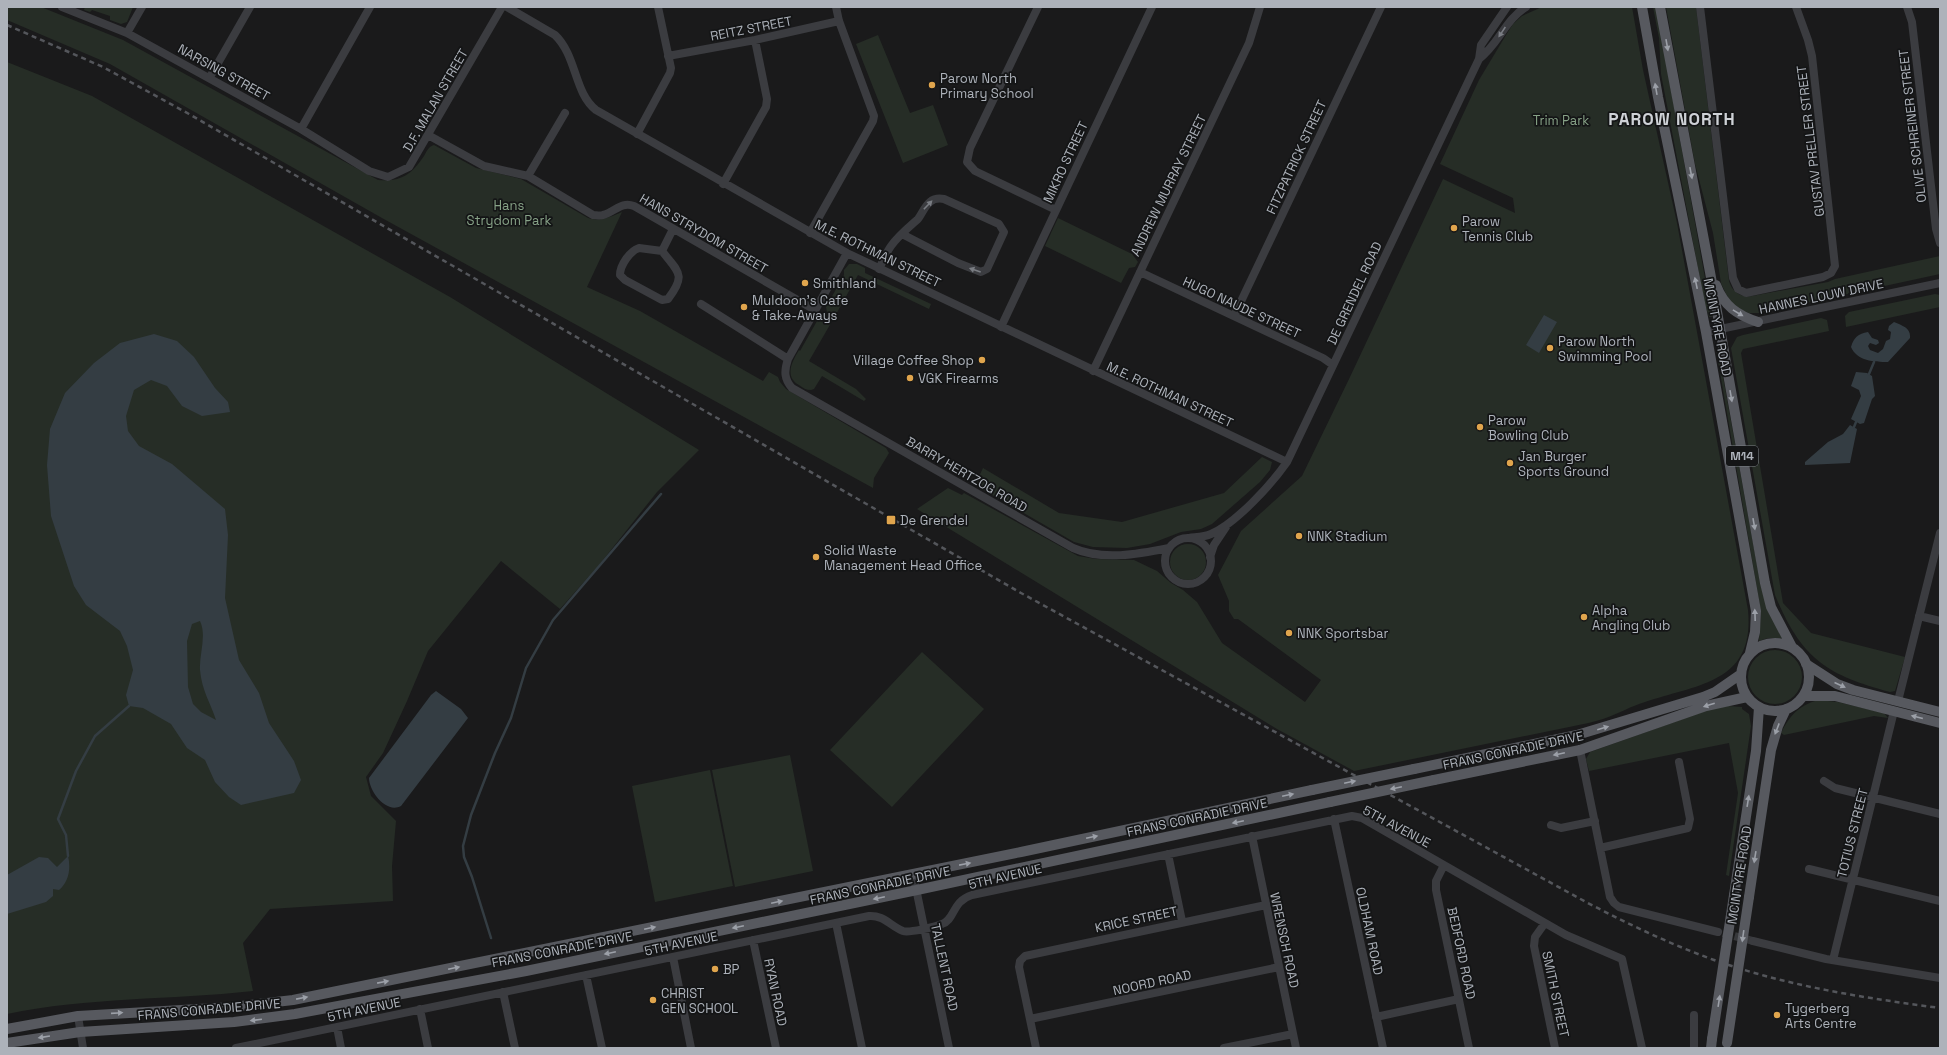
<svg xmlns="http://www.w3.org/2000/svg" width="1947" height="1055" font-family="'Space Grotesk',sans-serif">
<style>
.green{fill:#262d26}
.water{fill:#343d43;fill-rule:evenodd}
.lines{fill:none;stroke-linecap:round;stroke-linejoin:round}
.stream{stroke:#343d43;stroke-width:2.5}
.minor-tunnel{stroke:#37383b;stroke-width:8;stroke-dasharray:8 4;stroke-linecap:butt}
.minor{stroke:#3b3c40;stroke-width:8}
.major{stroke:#57595f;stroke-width:10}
.rail{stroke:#54565b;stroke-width:2.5;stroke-dasharray:5 4;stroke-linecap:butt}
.major-bridge{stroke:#57595f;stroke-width:10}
.oneway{fill:#7a7d83}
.oneway2{fill:#9ca0a8}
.poi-dot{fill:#e0a54d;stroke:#141516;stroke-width:1.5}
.labels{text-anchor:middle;stroke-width:3.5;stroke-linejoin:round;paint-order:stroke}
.shield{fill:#141516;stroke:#7f8389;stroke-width:1}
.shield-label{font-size:12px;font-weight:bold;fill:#adb2ba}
.street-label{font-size:13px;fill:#adb2ba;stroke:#141516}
.poi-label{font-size:13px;fill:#adb2ba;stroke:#141516;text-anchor:start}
.park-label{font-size:13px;fill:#87a287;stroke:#141516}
.district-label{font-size:17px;font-weight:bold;letter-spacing:1px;fill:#ced1d6;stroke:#141516}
</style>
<rect width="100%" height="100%" fill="#1a1a1b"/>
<path class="green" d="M 7,7 L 41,7 L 123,40 L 378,180 C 401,182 411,175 424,156 C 427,151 428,147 434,145 L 476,168 L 521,179 L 588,218 C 601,222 610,217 622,212 L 587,287 L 640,311 L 763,381 L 769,372 L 778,377 L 780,382 L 786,389 L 886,448 L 889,453 L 874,478 L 873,488 L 382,218 L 110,64 L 7,20 Z
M 85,7 L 133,7 L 127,22 L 121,24 L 110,20 L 110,16 L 92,10 L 90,12 L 84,10 Z
M 1542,7 L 1632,7 L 1643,70 L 1677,223 L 1748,610 C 1755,683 1698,684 1645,702 C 1631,706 1618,714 1603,719 C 1594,722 1583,724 1574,726 L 1354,771 L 1277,729 L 917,509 L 948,488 L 962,495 L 964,493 L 1078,556 L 1096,559 L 1134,560 L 1157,571 L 1171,583 L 1183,590 L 1197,602 L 1222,643 L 1305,702 L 1321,680 L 1238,619 L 1234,619 L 1229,611 L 1229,601 L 1218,575 L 1241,531 L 1302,476 L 1350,377 L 1443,179 L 1515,213 L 1513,198 L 1440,164 L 1479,80 L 1506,35 L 1513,24 L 1522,16 Z
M 1653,7 L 1656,7 L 1712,317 L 1709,317 L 1705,305 L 1661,74 L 1659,38 Z
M 1666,7 L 1696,7 L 1729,281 C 1732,292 1741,298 1752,296 L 1828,282 L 1835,279 L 1940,256 L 1940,274 L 1760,313 L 1749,313 L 1735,308 L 1726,294 L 1721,283 L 1713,233 L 1695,164 Z
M 878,35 L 910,113 L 933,105 L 948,145 L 903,163 L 856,44 Z
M 7,62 L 92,96 L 450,297 L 699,450 L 657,492 L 599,565 L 560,609 L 501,561 L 428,651 L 407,701 L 383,753 L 366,777 L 371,796 L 396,821 L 392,866 L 393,901 L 270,909 L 243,943 L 253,991 C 171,1000 88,997 7,1014 Z
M 1058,218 L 1132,254 L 1138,262 L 1135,267 L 1129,268 L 1121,283 L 1045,246 Z
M 849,264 L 857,264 L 865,268 L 865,273 L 931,304 L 929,309 L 858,275 L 835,316 L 827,312 L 826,307 L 844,275 L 844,270 Z
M 1935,294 L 1940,295 L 1940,307 L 1846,327 L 1845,316 L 1849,312 Z
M 822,318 L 831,323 L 809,361 L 856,389 L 866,399 L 864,401 L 822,376 L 814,389 L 811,390 C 806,390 803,388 799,385 C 784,376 792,362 799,350 L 800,351 L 817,321 Z
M 1821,318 L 1827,320 L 1829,331 L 1743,349 L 1741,353 L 1783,603 L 1811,633 L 1905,657 L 1895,691 L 1890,692 C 1826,675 1801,658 1775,595 L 1731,348 L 1737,337 L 1743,335 Z
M 1716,349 L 1718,349 L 1761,587 L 1769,613 L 1782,638 L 1768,638 L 1759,641 L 1761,612 Z
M 1262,457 L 1272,462 L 1270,470 L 1260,482 L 1212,524 L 1201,529 L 1181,532 L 1150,544 L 1127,548 L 1093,547 L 1074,542 L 975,485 L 983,468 L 1059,513 L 1122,522 L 1224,493 Z
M1170 562a18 18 0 1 1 36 0a18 18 0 1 1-36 0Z
M1748 677a27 27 0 1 1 54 0a27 27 0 1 1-54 0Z
M 922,652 L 984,709 L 892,807 L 830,750 Z
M 1818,700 L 1838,702 L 1884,713 L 1888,718 L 1874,716 L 1784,735 L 1781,733 C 1789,716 1799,705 1818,700 Z
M 1728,706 L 1742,707 L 1742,709 L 1749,714 L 1751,726 L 1729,876 L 1726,875 L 1738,793 L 1729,743 L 1589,771 L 1586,759 L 1590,752 L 1711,709 Z
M 790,755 L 813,871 L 735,887 L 712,770 Z
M 710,770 L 733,886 L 655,902 L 632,786 Z"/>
<path class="water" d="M 1544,315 L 1557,322 L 1539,353 L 1526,345 Z
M 1894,322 C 1903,326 1911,328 1910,338 L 1888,362 C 1874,362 1857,361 1851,347 C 1854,337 1858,334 1868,332 L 1872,338 L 1878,340 L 1879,343 L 1876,345 L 1870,343 L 1868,346 L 1870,350 L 1878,353 L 1883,349 L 1886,341 L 1890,339 L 1891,332 L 1888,330 L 1889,326 Z
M 154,334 L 177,341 L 194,357 L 215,388 L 228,402 L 230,412 L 202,416 L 182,406 L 167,386 L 151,380 L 134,390 L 126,416 L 128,431 L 139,446 L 172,464 L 225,509 L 228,535 L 225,598 L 239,660 L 259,693 L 269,723 L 294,761 L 301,780 L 294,793 L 241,805 L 229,797 L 215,782 L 205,760 L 187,748 L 171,724 L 143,708 L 129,706 L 126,695 L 133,670 L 127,646 L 120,631 L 86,605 L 74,586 L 51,516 L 47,465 L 50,429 L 65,393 L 94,363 L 120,343 ZM 200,621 C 207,636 199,654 200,670 C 202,691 210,702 216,720 L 201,712 L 193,704 L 188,687 L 187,641 L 192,624 Z
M 1856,372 L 1867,373 L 1872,376 L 1875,396 L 1872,399 L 1864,423 L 1860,424 L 1851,419 L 1861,396 L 1859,390 L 1851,386 Z
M 1850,425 L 1857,429 L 1850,463 L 1805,465 L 1805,462 L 1828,442 L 1843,434 Z
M 436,691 L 461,709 L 468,718 L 401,806 C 386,814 369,791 369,778 L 431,695 Z
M 68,856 C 71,868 69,882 59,890 L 53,889 L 53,896 L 46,902 L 7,914 L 7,875 L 39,857 L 48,858 L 57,867 Z"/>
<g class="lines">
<path class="stream" d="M 1869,374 L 1874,362
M 1854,427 L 1856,422
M 68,856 L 66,835 L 58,819 L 76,771 L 95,736 L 129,706
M 491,938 L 472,877 L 464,857 L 463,846 L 471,815 L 495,753 L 511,718 L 526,668 L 553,620 L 661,494"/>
<path class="minor-tunnel" d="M 1723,933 L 1753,941"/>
<path class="minor" d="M 62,7 L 127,33 L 301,129 L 369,171 L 388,177 L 409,167 L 502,7
M 507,7 L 555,35 C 577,56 574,93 596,110 L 847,253 L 1287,462
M 1038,7 L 970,148 L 967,162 L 975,171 L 1056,210
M 1700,7 L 1733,278 L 1738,289 L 1746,293 L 1823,277 L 1831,273 L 1835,266 L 1812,56 L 1808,40 L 1796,7
M 1907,7 L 1912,22 L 1936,229 L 1940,243
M 127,33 L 142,7
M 668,56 L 755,40 L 839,21
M 1479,59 C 1499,44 1505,20 1526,7
M 210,77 L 250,7
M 301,129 L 370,7
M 637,134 L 670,73 L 671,68 L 658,7
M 428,135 L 484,166 L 528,176 L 593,215 C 596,215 600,216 603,215 C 615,212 621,201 634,206 L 815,310
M 528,176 L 565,113
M 723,184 L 766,107 L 767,99 L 755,40
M 810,233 L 873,121 L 874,116 L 839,21 L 836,7
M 639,248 L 662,251 C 678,272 687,274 668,299 L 662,300 L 625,280 L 620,275 C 620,265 630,251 639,248 Z
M 662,251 L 673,229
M 847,253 L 788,359 C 784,371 784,379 792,388 L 1073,548 C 1102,561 1139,554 1169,548
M 879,269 C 883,261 886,253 891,246 C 898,236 909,227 918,219 C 925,209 928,196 944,199 L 999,224 L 1004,232 L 987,269 L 981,272 L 958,263 L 902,234
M 1140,272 L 1323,358 L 1333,365
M 701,304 L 788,359
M 1234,316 L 1381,7
M 1001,327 L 1152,7
M 1706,332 L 1940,283
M 1093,371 L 1249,43 L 1260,7
M 1189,538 C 1196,537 1204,537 1211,534 C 1236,523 1271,485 1287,462 L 1479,59 L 1481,45 L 1507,7
M1165 561a23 23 0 1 1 46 0a23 23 0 1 1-46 0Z
M 1210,557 L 1214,545 L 1226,527
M 1919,616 L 1940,621
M 1898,701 L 1940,533
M 1580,750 L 1610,897 L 1614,903 L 1619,907 L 1718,932
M 1824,781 L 1835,788 L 1940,814
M 1334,819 L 1383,1048
M 1551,825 L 1561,828 L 1595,821
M 1252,836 L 1296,1048
M 1600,848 L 1688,828 L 1690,819 L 1679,762
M 1168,854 L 1182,921
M 1444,865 L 1436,881 L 1436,890 L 1469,1048
M 1809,869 L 1940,901
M 913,874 L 949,1048
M 836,923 L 862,1048
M 1545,923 L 1535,937 L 1534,946 L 1555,1048
M 753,940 L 776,1048
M 1753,941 L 1826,959 L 1940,978
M 673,957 L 691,1048
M 1833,960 L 1894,711
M 586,975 L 602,1048
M 503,992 L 515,1048
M 420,1009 L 428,1048
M 78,1016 L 83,1048
M 1376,1017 L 1459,999
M 1030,1019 L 1279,967
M 337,1027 L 341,1048
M 236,1048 L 869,916 C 884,915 890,926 903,931 C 909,933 935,927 942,924 C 955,920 952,901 972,895 L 1352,816 L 1362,818 L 1566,935 L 1622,959 L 1642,1048
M 1036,1048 L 1019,967 L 1020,961 L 1025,956 L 1266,905
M 1224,1048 L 1293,1034
M 1694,1048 L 1694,1015"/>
<path class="major" d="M 1642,7 L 1658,97 L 1706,332 L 1756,611 L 1755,632 L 1750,653
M 1660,7 L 1710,272 L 1765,583 L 1771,607 L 1792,647
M 1716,285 C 1724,306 1737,315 1758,322
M1741 677a34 34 0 1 1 68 0a34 34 0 1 1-68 0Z
M 1806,664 L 1837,684 L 1853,690 L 1940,712
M 1803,696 L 1835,696 L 1940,723
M 1414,769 L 1577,735 L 1703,697 L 1715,692 L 1741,674
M 1434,780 L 1580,750 L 1706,706 L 1747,697
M 1734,895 L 1756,751 L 1759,707
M 1749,897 L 1771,750 L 1778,726 L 1786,709
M 7,1029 L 78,1016 L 233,1007 L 293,1000 L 1021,852 L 1312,790
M 7,1043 L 80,1032 L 234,1022 L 295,1014 L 526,971 L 917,890 L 1330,802
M 1711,1048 L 1712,1039"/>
<path class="rail" d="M 7,25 L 103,67 L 189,114 L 1021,593 L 1586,902 C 1628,924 1670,944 1714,960 C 1787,986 1864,998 1940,1008"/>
<path class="major-bridge" d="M 1312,790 L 1414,769
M 1330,802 L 1434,780
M 1712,1039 L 1734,895
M 1727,1043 L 1749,897"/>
</g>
<defs><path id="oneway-solid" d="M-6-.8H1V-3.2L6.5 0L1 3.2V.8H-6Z"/></defs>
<g class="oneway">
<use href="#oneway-solid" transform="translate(1502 32) rotate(124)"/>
<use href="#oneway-solid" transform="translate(928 205) rotate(-46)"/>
<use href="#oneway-solid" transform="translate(975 270) rotate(-161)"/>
</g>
<g class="oneway2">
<use href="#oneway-solid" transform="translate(1667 45) rotate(80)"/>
<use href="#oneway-solid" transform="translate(1656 89) rotate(-100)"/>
<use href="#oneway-solid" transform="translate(1691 173) rotate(79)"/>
<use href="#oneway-solid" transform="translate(1696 283) rotate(-102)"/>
<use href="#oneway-solid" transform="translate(1738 313) rotate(31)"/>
<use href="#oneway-solid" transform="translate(1731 396) rotate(80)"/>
<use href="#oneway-solid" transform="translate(1754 524) rotate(80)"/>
<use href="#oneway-solid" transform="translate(1755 615) rotate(-92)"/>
<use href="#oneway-solid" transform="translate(1840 685) rotate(24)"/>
<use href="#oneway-solid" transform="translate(1709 705) rotate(163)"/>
<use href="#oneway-solid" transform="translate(1917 717) rotate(-166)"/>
<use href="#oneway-solid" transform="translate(1603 728) rotate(-16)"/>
<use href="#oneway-solid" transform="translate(1777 729) rotate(111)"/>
<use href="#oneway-solid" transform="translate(1559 754) rotate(168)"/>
<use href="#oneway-solid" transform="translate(1350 782) rotate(-12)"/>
<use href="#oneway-solid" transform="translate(1396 788) rotate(168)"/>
<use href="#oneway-solid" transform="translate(1288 795) rotate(-12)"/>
<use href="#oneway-solid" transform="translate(1748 801) rotate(-81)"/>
<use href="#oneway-solid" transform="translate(1238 822) rotate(168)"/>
<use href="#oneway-solid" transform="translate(1092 837) rotate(-12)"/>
<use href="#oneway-solid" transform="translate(1755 857) rotate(99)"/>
<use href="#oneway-solid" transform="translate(965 864) rotate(-11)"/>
<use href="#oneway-solid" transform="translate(879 898) rotate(168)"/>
<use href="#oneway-solid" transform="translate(777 902) rotate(-12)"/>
<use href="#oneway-solid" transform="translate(738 927) rotate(168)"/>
<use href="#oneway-solid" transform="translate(650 928) rotate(-12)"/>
<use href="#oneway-solid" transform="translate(1743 936) rotate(98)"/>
<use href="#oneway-solid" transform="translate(610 953) rotate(168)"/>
<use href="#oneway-solid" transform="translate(454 968) rotate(-12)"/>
<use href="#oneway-solid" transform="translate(383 982) rotate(-11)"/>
<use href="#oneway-solid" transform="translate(302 998) rotate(-11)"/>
<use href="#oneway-solid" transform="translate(1719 1001) rotate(-81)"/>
<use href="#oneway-solid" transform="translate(117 1013) rotate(-4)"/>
<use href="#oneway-solid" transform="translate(256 1020) rotate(173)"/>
<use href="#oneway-solid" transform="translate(44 1037) rotate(171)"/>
</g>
<g class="poi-dot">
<circle cx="932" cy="85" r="4"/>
<circle cx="1454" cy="228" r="4"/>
<circle cx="805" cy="283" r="4"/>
<circle cx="744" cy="307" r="4"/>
<circle cx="1550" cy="348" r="4"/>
<circle cx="982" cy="360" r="4"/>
<circle cx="910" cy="378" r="4"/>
<circle cx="1480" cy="427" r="4"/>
<circle cx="1510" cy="463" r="4"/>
<rect x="886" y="515" width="10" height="10" rx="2"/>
<circle cx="1299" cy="536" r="4"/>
<circle cx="816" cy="557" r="4"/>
<circle cx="1584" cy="617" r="4"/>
<circle cx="1289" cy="633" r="4"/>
<circle cx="715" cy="969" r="4"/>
<circle cx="653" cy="1000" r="4"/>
<circle cx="1777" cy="1015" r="4"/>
</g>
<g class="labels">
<rect class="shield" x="1726" y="446" width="32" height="20" rx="3"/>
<g class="shield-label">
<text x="1742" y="460">M14</text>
</g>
<g class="street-label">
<text transform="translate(751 28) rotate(-11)" y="5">REITZ STREET</text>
<text transform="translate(224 72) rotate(29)" y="5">NARSING STREET</text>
<text transform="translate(435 100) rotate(-60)" y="5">D.F. MALAN STREET</text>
<text transform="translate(1912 126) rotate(-97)" y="5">OLIVE SCHREINER STREET</text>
<text transform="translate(1810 141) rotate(-97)" y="5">GUSTAV PRELLER STREET</text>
<text transform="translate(1296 157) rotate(-65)" y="5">FITZPATRICK STREET</text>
<text transform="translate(1065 162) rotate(-65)" y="5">MIKRO STREET</text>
<text transform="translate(1168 185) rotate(-64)" y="5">ANDREW MURRAY STREET</text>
<text transform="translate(704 233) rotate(30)" y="5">HANS STRYDOM STREET</text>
<text transform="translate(878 253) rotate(26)" y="5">M.E. ROTHMAN STREET</text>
<text transform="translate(1354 293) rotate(-65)" y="5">DE GRENDEL ROAD</text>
<text transform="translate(1821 296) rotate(-12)" y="5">HANNES LOUW DRIVE</text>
<text transform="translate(1242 307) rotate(25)" y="5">HUGO NAUDE STREET</text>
<text transform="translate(1718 327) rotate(79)" y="5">MCINTYRE ROAD</text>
<text transform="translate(1170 394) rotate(25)" y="5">M.E. ROTHMAN STREET</text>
<text transform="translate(967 474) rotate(30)" y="5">BARRY HERTZOG ROAD</text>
<text transform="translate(1513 750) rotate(-12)" y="5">FRANS CONRADIE DRIVE</text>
<text transform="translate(1197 817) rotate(-12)" y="5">FRANS CONRADIE DRIVE</text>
<text transform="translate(1397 826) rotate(28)" y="5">5TH AVENUE</text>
<text transform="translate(1852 833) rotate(-76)" y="5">TOTIUS STREET</text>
<text transform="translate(1739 875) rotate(-81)" y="5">MCINTYRE ROAD</text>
<text transform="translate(1005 876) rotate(-13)" y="5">5TH AVENUE</text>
<text transform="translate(880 885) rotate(-12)" y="5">FRANS CONRADIE DRIVE</text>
<text transform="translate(1136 919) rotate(-12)" y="5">KRICE STREET</text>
<text transform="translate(1370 931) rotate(78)" y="5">OLDHAM ROAD</text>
<text transform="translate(1285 940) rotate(78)" y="5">WRENSCH ROAD</text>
<text transform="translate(681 943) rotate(-12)" y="5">5TH AVENUE</text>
<text transform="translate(562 949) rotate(-11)" y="5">FRANS CONRADIE DRIVE</text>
<text transform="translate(1462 953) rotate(78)" y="5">BEDFORD ROAD</text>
<text transform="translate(945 967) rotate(78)" y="5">TALLENT ROAD</text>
<text transform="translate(1152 982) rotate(-12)" y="5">NOORD ROAD</text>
<text transform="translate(776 992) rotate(78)" y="5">RYAN ROAD</text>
<text transform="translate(1556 994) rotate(78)" y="5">SMITH STREET</text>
<text transform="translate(209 1009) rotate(-5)" y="5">FRANS CONRADIE DRIVE</text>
<text transform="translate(364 1009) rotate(-12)" y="5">5TH AVENUE</text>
</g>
<g class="poi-label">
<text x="940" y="83">Parow North<tspan x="940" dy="15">Primary School</tspan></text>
<text x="1462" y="226">Parow<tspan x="1462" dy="15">Tennis Club</tspan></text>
<text x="813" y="288">Smithland</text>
<text x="752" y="305">Muldoon's Cafe<tspan x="752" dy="15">&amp; Take-Aways</tspan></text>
<text x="1558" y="346">Parow North<tspan x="1558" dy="15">Swimming Pool</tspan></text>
<text x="974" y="365" text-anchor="end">Village Coffee Shop</text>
<text x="918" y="383">VGK Firearms</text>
<text x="1488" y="425">Parow<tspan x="1488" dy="15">Bowling Club</tspan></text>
<text x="1518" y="461">Jan Burger<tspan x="1518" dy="15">Sports Ground</tspan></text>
<text x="900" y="525">De Grendel</text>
<text x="1307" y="541">NNK Stadium</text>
<text x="824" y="555">Solid Waste<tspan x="824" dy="15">Management Head Office</tspan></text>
<text x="1592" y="615">Alpha<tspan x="1592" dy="15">Angling Club</tspan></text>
<text x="1297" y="638">NNK Sportsbar</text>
<text x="723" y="974">BP</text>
<text x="661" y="998">CHRIST<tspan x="661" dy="15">GEN SCHOOL</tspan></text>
<text x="1785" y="1013">Tygerberg<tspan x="1785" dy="15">Arts Centre</tspan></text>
</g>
<g class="park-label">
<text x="1561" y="125">Trim Park</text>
<text x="509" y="210">Hans<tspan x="509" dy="15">Strydom Park</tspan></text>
</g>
<g class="district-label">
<text x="1672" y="125">PAROW NORTH</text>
</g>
</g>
<rect width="1947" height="1055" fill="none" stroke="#adb2ba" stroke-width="16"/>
</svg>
